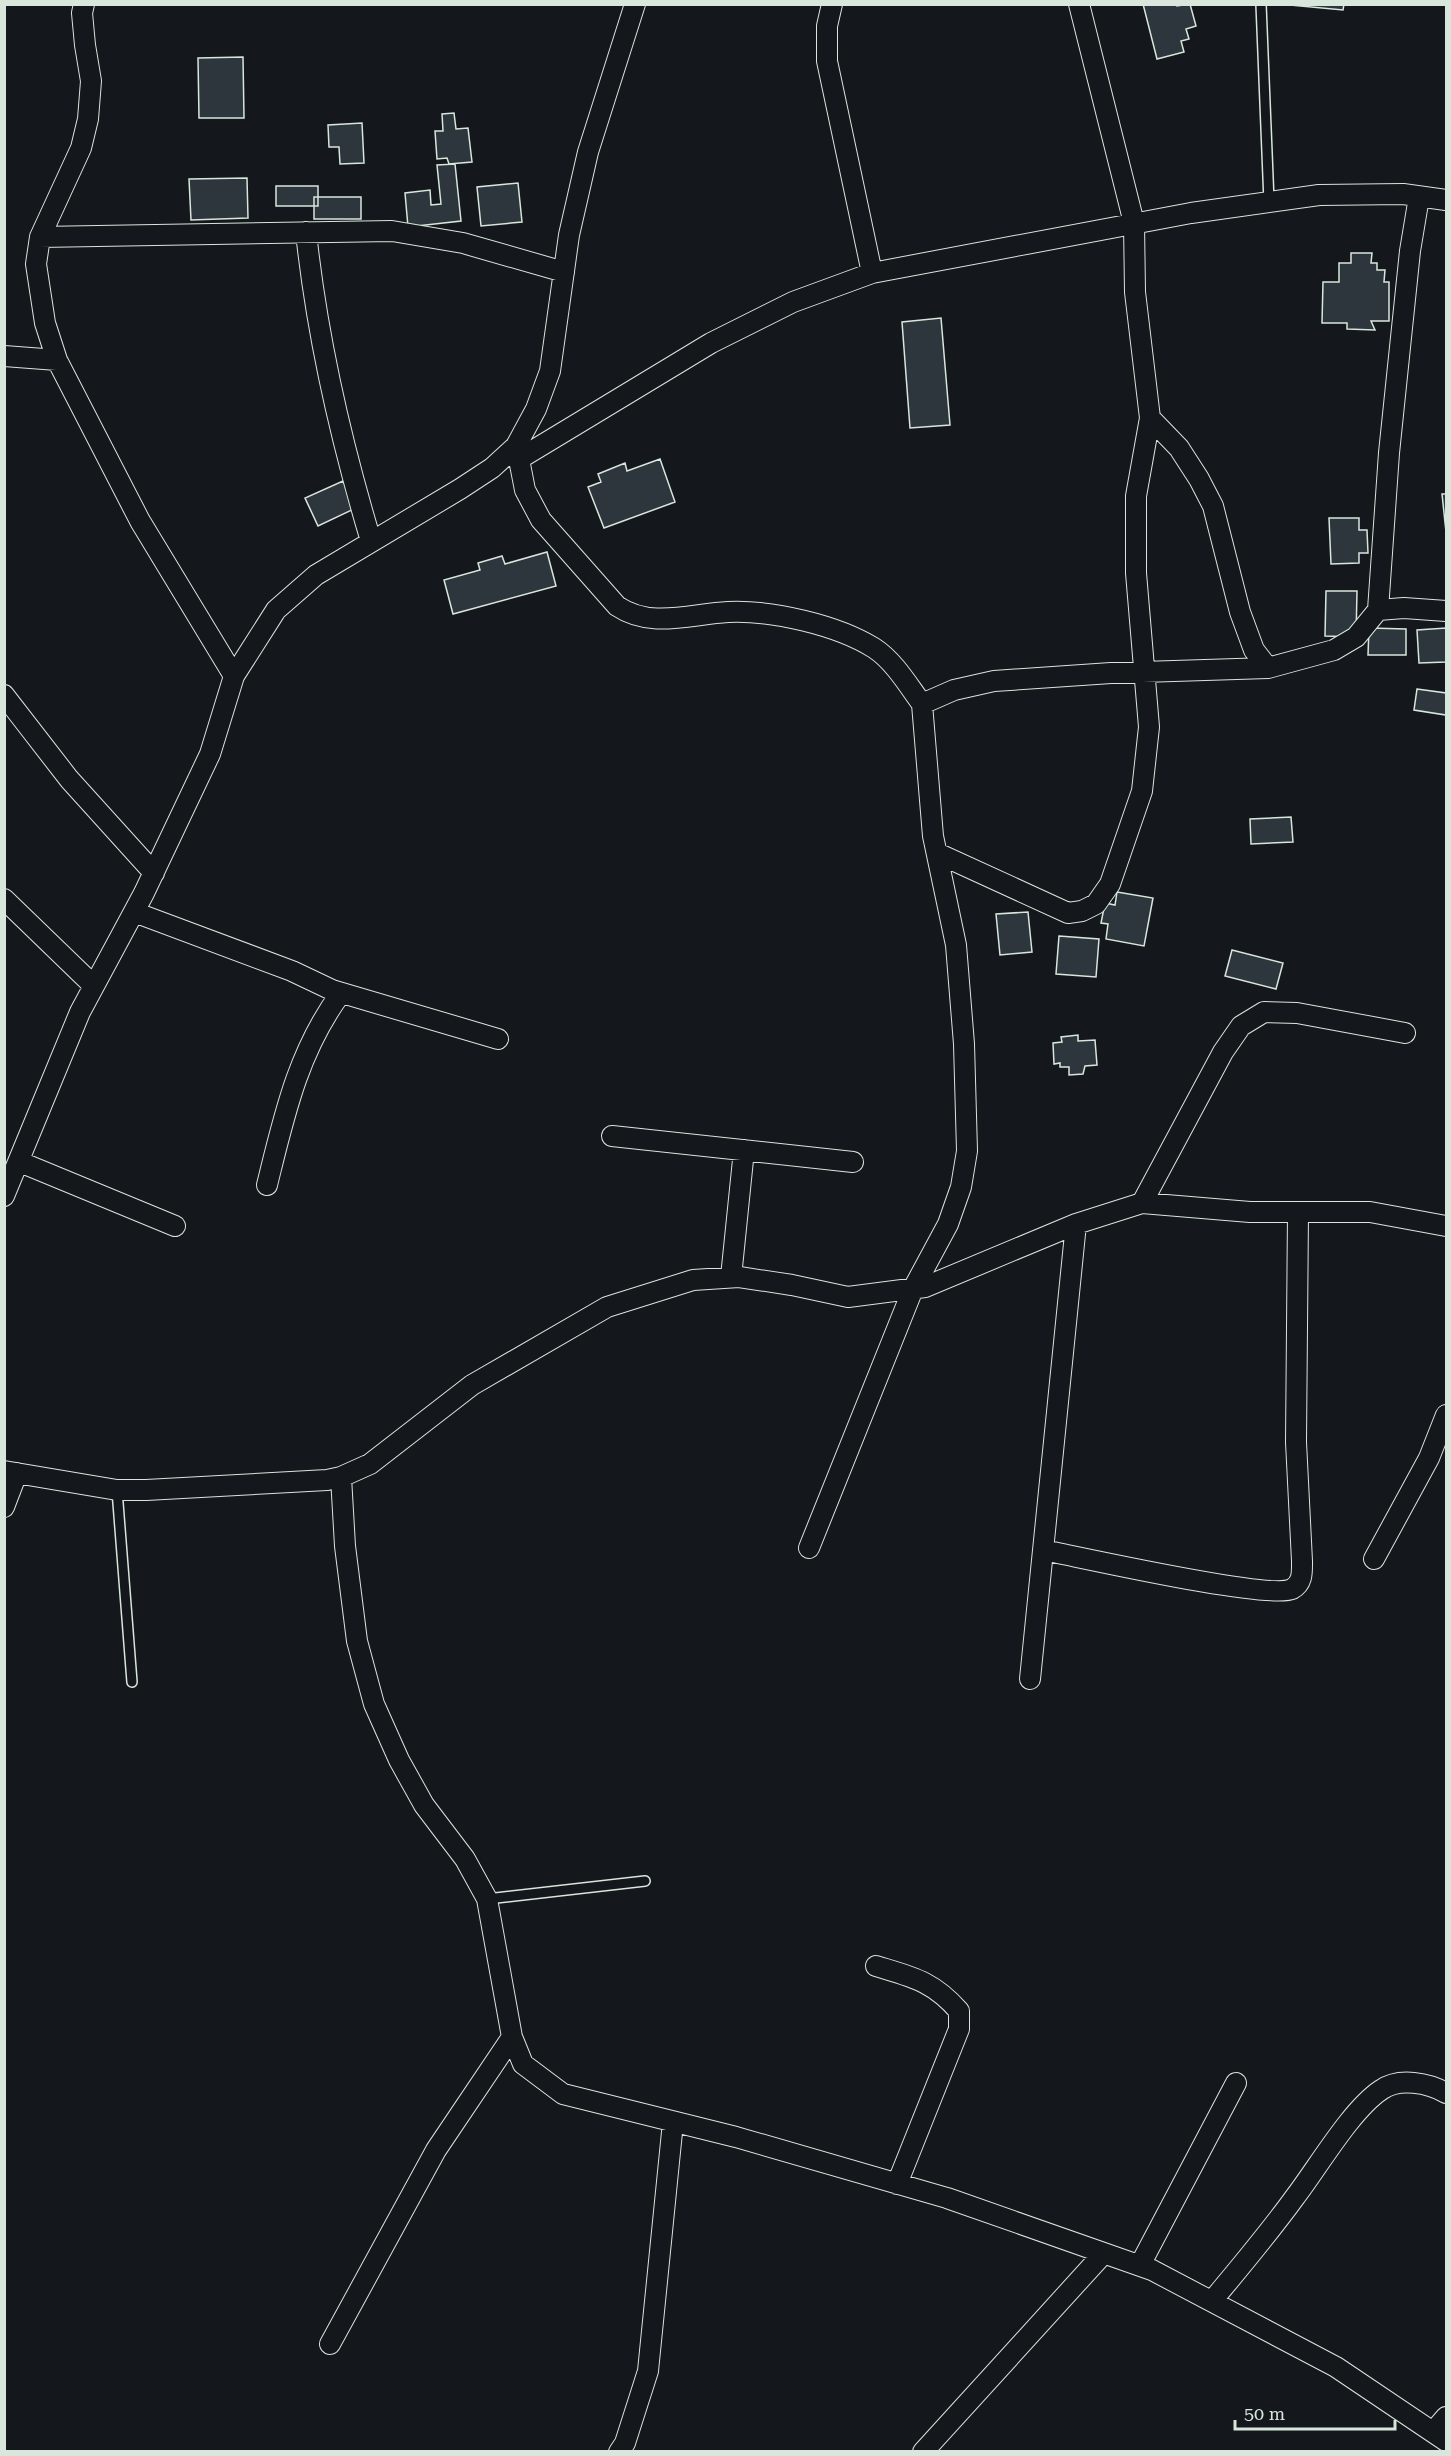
<svg xmlns="http://www.w3.org/2000/svg" width="1451" height="2456" font-family="'Roboto Serif',serif">
<style>
.building{fill:#2c363c;stroke:#d8e6dc;stroke-width:1.5}
.lines{fill:none;stroke-linecap:round;stroke-linejoin:round}
.service-casing{stroke:#d8e6dc;stroke-width:12}
.minor-casing{stroke:#d8e6dc;stroke-width:22}
.service{stroke:#14181c;stroke-width:9}
.minor{stroke:#14181c;stroke-width:20}
</style>
<rect width="100%" height="100%" fill="#14181c"/>
<path class="building" d="M 1143,4 L 1177,4 L 1177,6 L 1190,4 L 1196,26 L 1186,29 L 1189,39 L 1181,41 L 1184,52 L 1157,59 Z
M 1279,4 L 1344,4 L 1343,10 Z
M 243,57 L 244,118 L 199,118 L 198,58 Z
M 454,113 L 456,129 L 468,128 L 472,162 L 449,164 L 447,158 L 437,159 L 435,131 L 443,131 L 442,114 Z
M 362,123 L 364,163 L 340,164 L 339,147 L 329,147 L 328,125 Z
M 455,164 L 461,221 L 408,227 L 405,193 L 430,190 L 431,205 L 441,204 L 437,165 Z
M 247,178 L 248,218 L 191,220 L 189,179 Z
M 518,183 L 522,222 L 481,226 L 477,187 Z
M 276,186 L 318,186 L 318,206 L 276,206 Z
M 314,197 L 361,197 L 361,219 L 314,219 Z
M 1351,253 L 1372,253 L 1371,263 L 1377,263 L 1377,270 L 1385,270 L 1384,282 L 1389,282 L 1389,321 L 1371,321 L 1375,330 L 1347,329 L 1347,323 L 1322,323 L 1323,282 L 1339,282 L 1339,263 L 1351,263 Z
M 941,318 L 950,425 L 910,428 L 902,322 Z
M 660,459 L 675,502 L 604,528 L 588,487 L 601,482 L 598,474 L 625,463 L 627,471 Z
M 343,481 L 356,508 L 318,526 L 305,498 Z
M 1442,494 L 1446,494 L 1446,532 Z
M 1329,518 L 1359,518 L 1359,530 L 1367,530 L 1368,553 L 1359,553 L 1359,563 L 1331,564 Z
M 547,552 L 556,586 L 453,614 L 444,580 L 480,570 L 478,563 L 502,556 L 505,564 Z
M 1326,591 L 1357,591 L 1356,637 L 1325,636 Z
M 1369,628 L 1406,629 L 1406,655 L 1368,655 Z
M 1446,628 L 1446,662 L 1419,663 L 1417,630 Z
M 1417,689 L 1446,693 L 1446,715 L 1414,710 Z
M 1291,817 L 1293,842 L 1251,844 L 1250,819 Z
M 1117,892 L 1153,898 L 1144,946 L 1106,939 L 1108,924 L 1101,923 L 1105,903 L 1115,905 Z
M 1028,912 L 1032,952 L 1000,955 L 996,914 Z
M 1059,936 L 1099,939 L 1096,977 L 1056,974 Z
M 1232,950 L 1283,963 L 1276,989 L 1225,976 Z
M 1078,1035 L 1078,1041 L 1095,1040 L 1097,1065 L 1085,1066 L 1083,1074 L 1069,1075 L 1069,1067 L 1060,1067 L 1060,1063 L 1054,1064 L 1053,1043 L 1062,1042 L 1061,1037 Z"/>
<g class="lines">
<defs>
<path id="service" d="M 1261,4 L 1269,202
M 117,1490 L 132,1682
M 487,1899 L 645,1881"/>
<path id="minor" d="M 84,4 L 82,13 L 85,45 L 91,81 L 88,119 L 81,148 L 40,237 L 36,264 L 45,323 L 57,360 L 140,521 L 234,676
M 832,4 L 827,26 L 827,61 L 872,273
M 1079,4 L 1134,223 L 1135,292 L 1150,418 L 1179,448 L 1199,479 L 1213,506 L 1240,612 L 1254,650 L 1268,668 L 1334,650 L 1356,637 L 1378,610
M 1419,197 L 1410,251 L 1389,453 L 1378,610 L 1404,608 L 1446,611
M 306,232 C 317,337 341,441 371,541
M 40,237 L 392,231 L 463,243 L 564,272
M 4,356 L 57,360
M 517,449 L 525,490 L 541,520 L 617,606 C 651,629 690,614 728,612 C 772,610 837,625 874,648 C 894,661 908,685 922,704
M 519,459 L 711,343 L 793,302 L 872,273 L 1191,213 L 1319,195 L 1403,194 L 1446,200
M 4,695 L 69,779 L 154,873
M 937,853 L 1068,913 L 1082,911 L 1096,904 L 1110,884 L 1142,791 L 1149,727 L 1136,573 L 1136,496 L 1150,418
M 4,899 L 94,986
M 134,912 L 292,971 L 332,990 L 498,1039
M 612,1136 L 853,1162
M 20,1162 L 175,1226
M 267,1185 C 284,1116 298,1051 341,993
M 4,1196 L 80,1012 L 144,893 L 210,754 L 234,676 L 276,610 L 316,575 L 460,489 L 492,468 L 516,446 L 536,409 L 550,371 L 569,235 L 588,152 L 635,4
M 1142,1203 L 1223,1052 L 1241,1026 L 1264,1012 L 1297,1013 L 1405,1033
M 731,1277 L 744,1150
M 4,1471 L 117,1490 L 146,1490 L 327,1480 L 341,1477 L 370,1464 L 472,1385 L 607,1307 L 693,1280 L 739,1277 L 792,1285 L 848,1297 L 925,1287 L 1076,1224 L 1142,1203 L 1250,1212 L 1370,1212 L 1446,1226
M 341,1477 L 345,1546 L 357,1641 L 374,1704 L 399,1760 L 424,1805 L 465,1859 L 487,1899 L 512,2037 L 523,2064 L 563,2094 L 736,2137 L 947,2198 L 1152,2270 L 1336,2367 L 1446,2441
M 4,1507 L 17,1473
M 809,1548 L 913,1289 L 948,1224 L 961,1187 L 967,1151 L 964,1044 L 956,945 L 933,836 L 922,704 L 954,690 L 994,681 L 1111,673 L 1268,668
M 1043,1550 C 1080,1557 1269,1600 1292,1589 C 1303,1583 1302,1572 1302,1561 L 1296,1442 L 1298,1213
M 1374,1559 L 1429,1458 L 1446,1415
M 1030,1679 L 1076,1224
M 876,1966 C 912,1977 933,1981 959,2011 L 959,2029 L 897,2184
M 1140,2265 L 1236,2083
M 1212,2301 C 1240,2267 1269,2233 1295,2197 C 1318,2167 1351,2110 1381,2090 C 1399,2077 1429,2083 1446,2093
M 330,2344 L 436,2150 L 512,2037
M 1433,2432 L 1446,2417
M 619,2452 L 625,2443 L 648,2371 L 673,2122
M 923,2452 L 1104,2253"/>
</defs>
<use href="#service" class="service-casing"/>
<use href="#minor" class="minor-casing"/>
<use href="#service" class="service"/>
<use href="#minor" class="minor"/>
</g>
<rect width="1451" height="2456" fill="none" stroke="#d8e6dc" stroke-width="12"/>
<path d="M1235 2420v9h160v-9" fill="none" stroke="#d8e6dc" stroke-width="3"/>
<text x="1244" y="2420" font-size="18" fill="#d8e6dc" stroke="#14181c" stroke-width="4.5" paint-order="stroke">50 m</text>
</svg>
